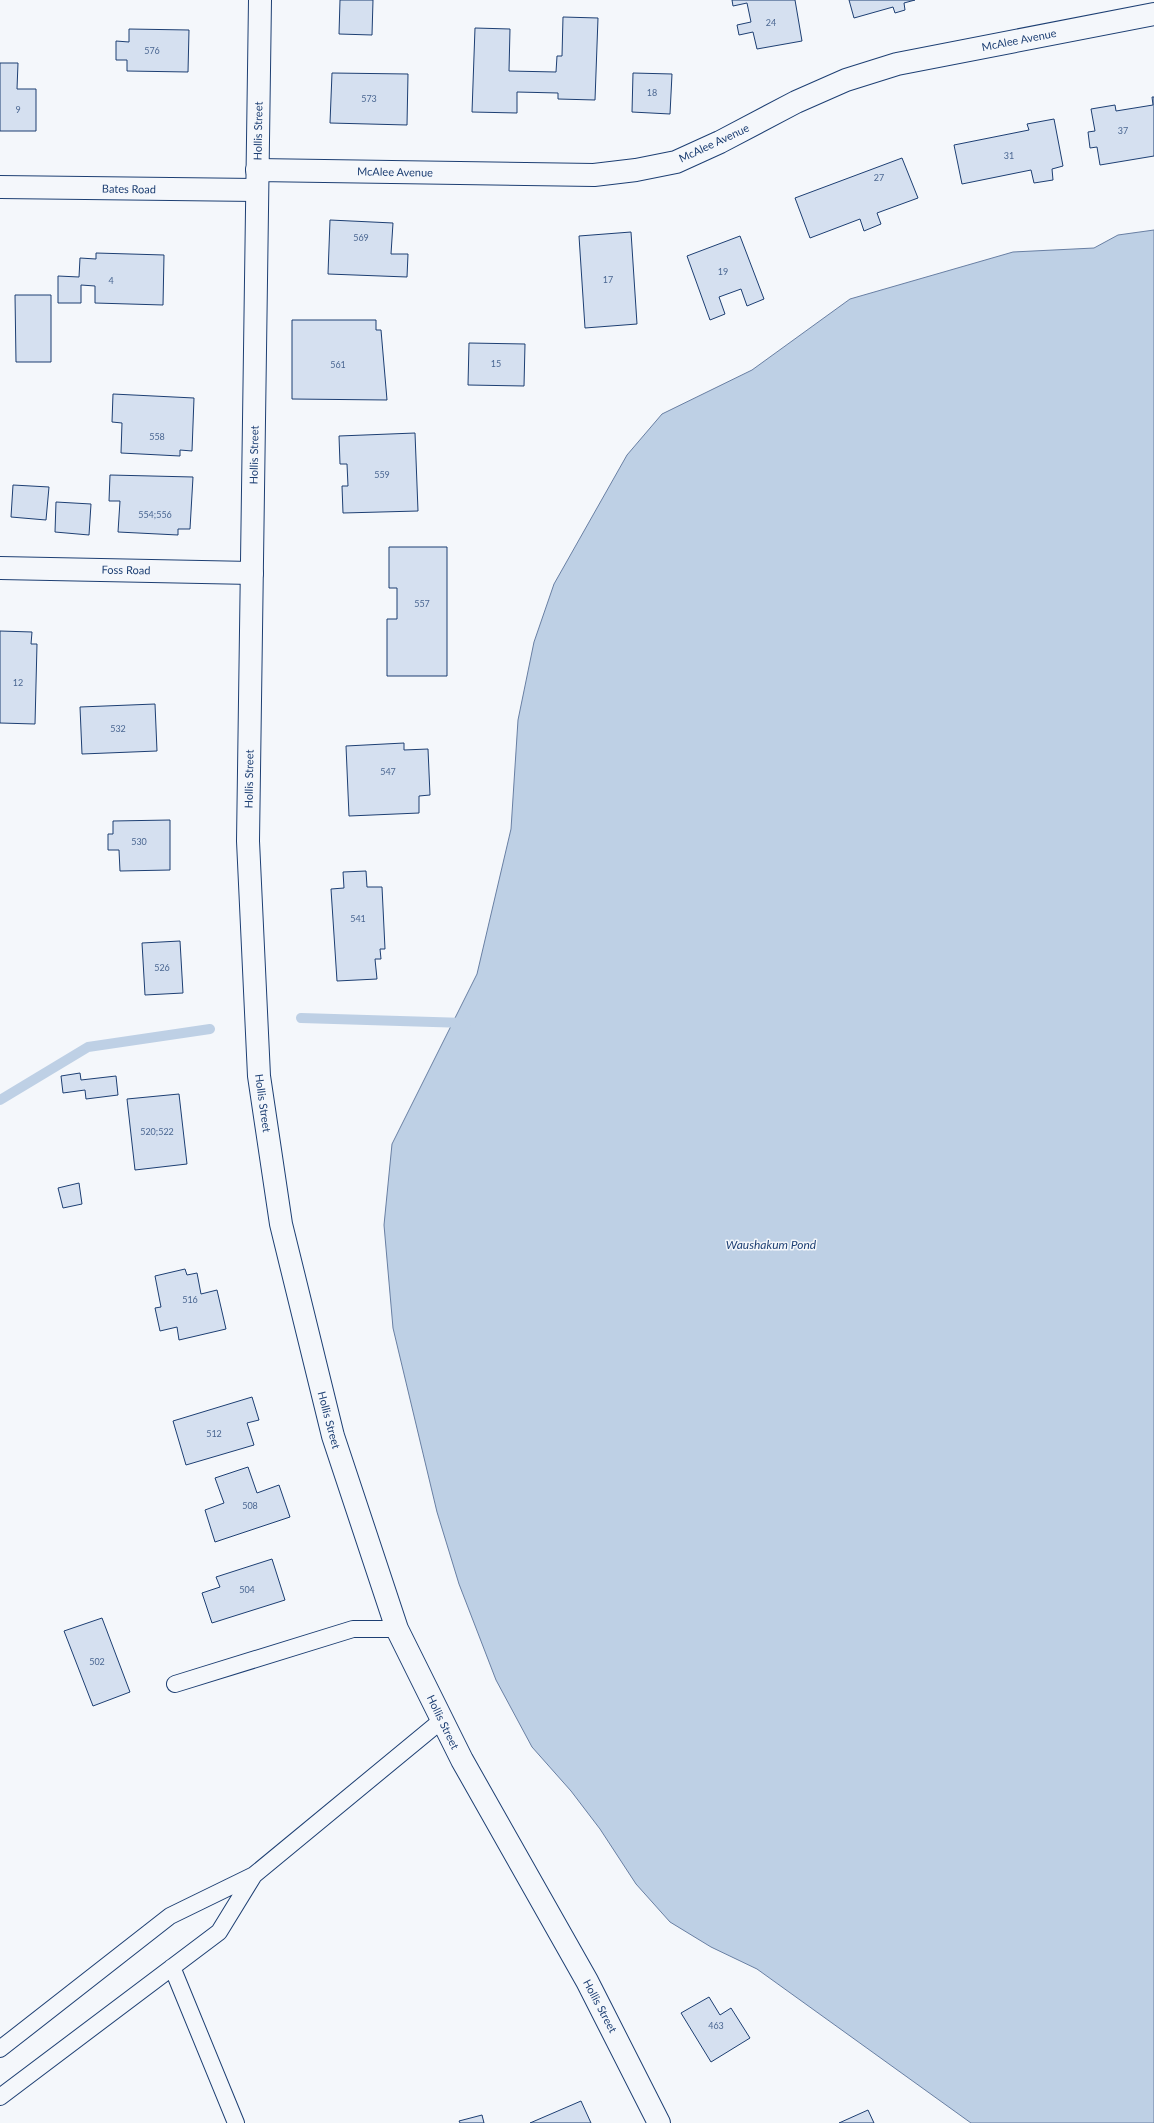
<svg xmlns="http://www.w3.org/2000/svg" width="1154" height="2123" font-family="Lato,sans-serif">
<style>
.water{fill:#bed0e5;stroke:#687fa3}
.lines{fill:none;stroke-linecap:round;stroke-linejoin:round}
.stream{stroke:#bed0e5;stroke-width:10}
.building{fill:#d5e0f0;stroke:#1d3f73}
.lane-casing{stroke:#1d3f73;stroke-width:18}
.street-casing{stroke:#1d3f73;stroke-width:24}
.primary-casing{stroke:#1d3f73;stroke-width:24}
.lane{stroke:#f4f7fb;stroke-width:16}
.street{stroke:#f4f7fb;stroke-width:22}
.primary{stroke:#f4f7fb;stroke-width:22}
.labels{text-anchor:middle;stroke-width:3;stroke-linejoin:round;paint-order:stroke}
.number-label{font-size:9px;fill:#4b6792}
.street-label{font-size:11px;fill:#1d3f73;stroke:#f4f7fb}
.water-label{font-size:12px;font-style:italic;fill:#1d3f73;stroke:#f4f7fb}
</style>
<rect width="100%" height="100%" fill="#f4f7fb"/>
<path class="water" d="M 1154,230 L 1154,2123 L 971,2123 L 757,1969 L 711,1947 L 670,1922 L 636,1884 L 600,1829 L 571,1791 L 532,1747 L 496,1680 L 459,1584 L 437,1512 L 393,1328 L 384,1225 L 392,1144 L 477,974 L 511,829 L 518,720 L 534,642 L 554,584 L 627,455 L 662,414 L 752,370 L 850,299 L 1013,252 L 1094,248 L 1118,235 Z"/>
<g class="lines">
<path class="stream" d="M 301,1018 L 466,1023
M 0,1100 L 88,1047 L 210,1029"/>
</g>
<path class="building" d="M 340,0 L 373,0 L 372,35 L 339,34 Z
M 732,0 L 795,0 L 802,41 L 757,49 L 753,32 L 739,35 L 737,25 L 751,22 L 747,3 L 733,6 Z
M 849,0 L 915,0 L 904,3 L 905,10 L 895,13 L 893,7 L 854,18 Z
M 563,17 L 598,18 L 595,100 L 558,99 L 558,93 L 517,92 L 517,113 L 472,112 L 475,28 L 510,29 L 509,71 L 556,72 L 557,56 L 562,56 Z
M 129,29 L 189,30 L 188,72 L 127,71 L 127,60 L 116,60 L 116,41 L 129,42 Z
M 0,63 L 18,63 L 17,89 L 36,89 L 36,131 L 0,131 Z
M 332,73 L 408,74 L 407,125 L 330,123 Z
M 633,73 L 672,74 L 670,114 L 632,112 Z
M 1152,97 L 1154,97 L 1154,156 L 1100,165 L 1097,147 L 1090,148 L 1088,132 L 1095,131 L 1091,109 L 1115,105 L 1116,111 L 1153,105 Z
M 1054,119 L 1063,166 L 1052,169 L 1053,180 L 1034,183 L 1031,170 L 962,184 L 954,145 L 1029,130 L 1027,124 Z
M 902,158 L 918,198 L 877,213 L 881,224 L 864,231 L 860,219 L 810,238 L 795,198 Z
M 330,220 L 393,223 L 391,254 L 408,254 L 407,277 L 328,274 Z
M 631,232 L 637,324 L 585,328 L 579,236 Z
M 740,236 L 764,299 L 747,306 L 741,289 L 719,297 L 725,314 L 710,320 L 687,256 Z
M 96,253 L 164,255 L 163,305 L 95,303 L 95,286 L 81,285 L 81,303 L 58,303 L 58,276 L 79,277 L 80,258 L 96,259 Z
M 15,295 L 51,295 L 51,362 L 16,362 Z
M 292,320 L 376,320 L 376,330 L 381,330 L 387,400 L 292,399 Z
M 469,343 L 525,344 L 524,386 L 468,385 Z
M 113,394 L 194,398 L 192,451 L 180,450 L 180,456 L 121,453 L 122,423 L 112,422 Z
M 415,433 L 418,511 L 343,513 L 342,486 L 348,486 L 347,464 L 340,464 L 339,436 Z
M 110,475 L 193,477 L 190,529 L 178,529 L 178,535 L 118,532 L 120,501 L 109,501 Z
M 13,485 L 49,487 L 46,520 L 11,517 Z
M 56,502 L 91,504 L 89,535 L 55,532 Z
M 389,547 L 447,547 L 447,676 L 387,676 L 387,619 L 397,619 L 397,588 L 389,588 Z
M 0,631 L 32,632 L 31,644 L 37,644 L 35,724 L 0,723 Z
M 155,704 L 157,751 L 82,754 L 80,707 Z
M 404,743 L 404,750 L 428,749 L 430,795 L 419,796 L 419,813 L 349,816 L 346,746 Z
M 170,820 L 170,870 L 120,871 L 119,850 L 108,850 L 108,834 L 113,834 L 113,821 Z
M 366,871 L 367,887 L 382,887 L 385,949 L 380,949 L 381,959 L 375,959 L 377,979 L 337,981 L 331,889 L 344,888 L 343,872 Z
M 180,941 L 183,993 L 145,995 L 142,943 Z
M 80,1073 L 81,1080 L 116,1076 L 118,1095 L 86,1099 L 85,1090 L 63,1093 L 61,1076 Z
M 179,1094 L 187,1164 L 135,1170 L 127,1099 Z
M 79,1183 L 82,1204 L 63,1208 L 58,1188 Z
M 185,1269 L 187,1275 L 197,1273 L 201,1294 L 217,1290 L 226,1329 L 179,1340 L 177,1327 L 160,1331 L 155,1308 L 161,1307 L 155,1276 Z
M 252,1397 L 259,1420 L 247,1423 L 254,1445 L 186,1465 L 173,1421 Z
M 248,1467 L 257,1493 L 279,1485 L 290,1517 L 215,1542 L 205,1510 L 224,1503 L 215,1478 Z
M 272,1559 L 285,1600 L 212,1623 L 202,1593 L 220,1587 L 216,1577 Z
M 102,1618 L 130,1692 L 93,1706 L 64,1631 Z
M 709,1997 L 720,2015 L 731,2008 L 750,2038 L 711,2062 L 681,2013 Z
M 581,2101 L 591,2123 L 530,2123 Z
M 868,2110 L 874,2123 L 839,2123 Z
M 482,2115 L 484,2123 L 460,2123 L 459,2121 Z"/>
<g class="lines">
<defs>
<path id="lane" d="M 175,1684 L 353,1629 L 397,1629
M 172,1967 L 236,2123
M 0,2049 L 170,1916 L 254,1875 L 442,1720
M 0,2097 L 219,1932 L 254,1875"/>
<path id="street" d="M 257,170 L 594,175 L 636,170 L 676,162 L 720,142 L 796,102 L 846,80 L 897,64 L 1154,14
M 0,187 L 257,190
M 0,568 L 252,573"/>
<path id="primary" d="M 260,0 L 248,841 L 259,1076 L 281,1224 L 333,1436 L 397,1629 L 462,1760 L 587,1981 L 659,2123"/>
</defs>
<use href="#lane" class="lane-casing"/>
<use href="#street" class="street-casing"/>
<use href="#primary" class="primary-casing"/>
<use href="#lane" class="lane"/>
<use href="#street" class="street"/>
<use href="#primary" class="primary"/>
</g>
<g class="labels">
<g class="number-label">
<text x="771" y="26">24</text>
<text x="152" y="54">576</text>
<text x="652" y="96">18</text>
<text x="369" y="102">573</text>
<text x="18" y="113">9</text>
<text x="1123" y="134">37</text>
<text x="1009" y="159">31</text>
<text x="879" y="181">27</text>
<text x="361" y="241">569</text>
<text x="723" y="275">19</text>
<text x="608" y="283">17</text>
<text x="111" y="284">4</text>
<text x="496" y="367">15</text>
<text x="338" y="368">561</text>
<text x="157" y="440">558</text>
<text x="382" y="478">559</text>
<text x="155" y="518">554;556</text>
<text x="422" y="607">557</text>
<text x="18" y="686">12</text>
<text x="118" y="732">532</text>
<text x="388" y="775">547</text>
<text x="139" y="845">530</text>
<text x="358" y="922">541</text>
<text x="162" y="971">526</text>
<text x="157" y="1135">520;522</text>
<text x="190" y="1303">516</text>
<text x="214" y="1437">512</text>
<text x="250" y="1509">508</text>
<text x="247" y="1593">504</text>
<text x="97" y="1665">502</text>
<text x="716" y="2029">463</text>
</g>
<g class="street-label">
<text transform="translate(1019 40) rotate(-11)" y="4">McAlee Avenue</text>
<text transform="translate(258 131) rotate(-89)" y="4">Hollis Street</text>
<text transform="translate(714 143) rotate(-25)" y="4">McAlee Avenue</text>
<text transform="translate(395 172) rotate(1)" y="4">McAlee Avenue</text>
<text transform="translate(129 189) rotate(1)" y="4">Bates Road</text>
<text transform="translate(254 455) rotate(-89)" y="4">Hollis Street</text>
<text transform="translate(126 570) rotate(1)" y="4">Foss Road</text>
<text transform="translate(249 779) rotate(-89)" y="4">Hollis Street</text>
<text transform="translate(263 1103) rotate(82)" y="4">Hollis Street</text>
<text transform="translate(329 1420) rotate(75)" y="4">Hollis Street</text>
<text transform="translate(443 1722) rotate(64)" y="4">Hollis Street</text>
<text transform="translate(600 2006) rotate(62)" y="4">Hollis Street</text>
</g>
<g class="water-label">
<text x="771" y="1249">Waushakum Pond</text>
</g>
</g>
</svg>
